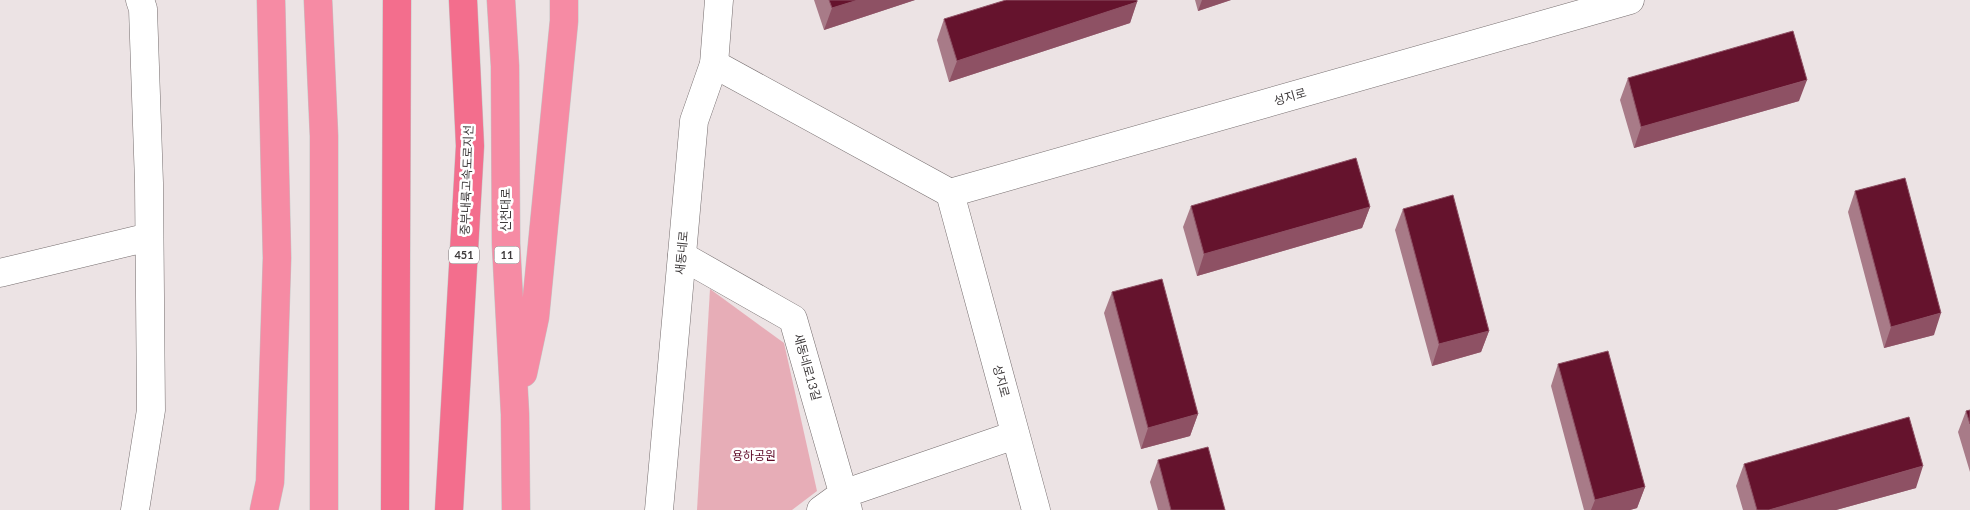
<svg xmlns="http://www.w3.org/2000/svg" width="1970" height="510" font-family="Lato,'Noto Sans KR',sans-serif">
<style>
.green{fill:#e7adb7}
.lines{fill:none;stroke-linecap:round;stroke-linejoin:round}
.minor-casing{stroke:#766e6f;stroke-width:29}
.tertiary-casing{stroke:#766e6f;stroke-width:29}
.secondary-casing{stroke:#766e6f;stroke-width:29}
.trunk-casing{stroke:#c5c4c4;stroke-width:29}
.motorway-casing{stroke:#c5c4c4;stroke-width:29}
.minor{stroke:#fff;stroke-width:28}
.tertiary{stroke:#fff;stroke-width:28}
.secondary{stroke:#fff;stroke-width:28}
.trunk{stroke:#f68ba4;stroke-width:28}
.motorway{stroke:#f36e8d;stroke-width:28}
.wall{fill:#a87b88}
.shaded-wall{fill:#8e5164}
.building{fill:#65132d;stroke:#8e5164}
.labels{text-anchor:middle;stroke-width:5;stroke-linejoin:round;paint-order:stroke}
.shield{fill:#fff;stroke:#787576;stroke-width:1}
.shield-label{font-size:11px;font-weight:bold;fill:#3e3a3b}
.street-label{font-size:12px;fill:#3e3a3b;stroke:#fff}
.park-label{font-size:12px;fill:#5f0b28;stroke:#fff}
</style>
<rect width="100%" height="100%" fill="#ece3e4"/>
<path class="green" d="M 710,289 L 784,343 L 817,491 L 792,510 L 697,510 Z"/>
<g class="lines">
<defs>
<path id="minor" d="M 950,193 L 1630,0
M 682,256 L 793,319 L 848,510
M 0,273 L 149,237
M 135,510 L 151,410 L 149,183 L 143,9 L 140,0
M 821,510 L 843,494 L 1015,435"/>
<path id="tertiary" d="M 659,510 L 694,121 L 714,64 L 719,0"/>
<path id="secondary" d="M 714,64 L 950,193 L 1036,510"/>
<path id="trunk" d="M 318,0 L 324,136 L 324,510
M 501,0 L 505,66 L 506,244 L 515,414 L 516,510
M 523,373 L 535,317 L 564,21 L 564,0
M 264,510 L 270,482 L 277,258 L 271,0"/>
<path id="motorway" d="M 395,510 L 397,0
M 449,510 L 470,146 L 463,0"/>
</defs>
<use href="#minor" class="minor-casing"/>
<use href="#tertiary" class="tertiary-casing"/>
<use href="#secondary" class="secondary-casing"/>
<use href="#trunk" class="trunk-casing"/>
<use href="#motorway" class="motorway-casing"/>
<use href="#minor" class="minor"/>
<use href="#tertiary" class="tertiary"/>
<use href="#secondary" class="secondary"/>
<use href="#trunk" class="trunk"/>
<use href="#motorway" class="motorway"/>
</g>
<path class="wall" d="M 814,0 L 915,0 L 824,30 Z
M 1195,0 L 1231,0 L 1198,11 Z
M 1137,2 L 1130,23 L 949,82 L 937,40 L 944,19 Z
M 1628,78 L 1799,101 L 1634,148 L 1620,100 Z
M 1855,191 L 1934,335 L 1884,348 L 1848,212 Z
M 1191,206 L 1370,207 L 1362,228 L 1197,276 L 1183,227 Z
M 1403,209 L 1489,331 L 1481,352 L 1432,366 L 1395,230 Z
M 1112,292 L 1198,414 L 1190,436 L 1141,449 L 1104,313 Z
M 1558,364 L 1645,487 L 1637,508 L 1630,510 L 1584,510 L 1551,386 Z
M 1970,410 L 1970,472 L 1958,432 L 1966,411 Z
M 1158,460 L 1225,510 L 1158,510 L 1150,482 Z
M 1744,464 L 1916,488 L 1836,510 L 1743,510 L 1736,486 Z"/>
<path class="shaded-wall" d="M 858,0 L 915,0 L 824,30 L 832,8 Z
M 1202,0 L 1231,0 L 1198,11 Z
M 1137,2 L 1130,23 L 949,82 L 957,61 Z
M 1807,80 L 1799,101 L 1634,148 L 1641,127 Z
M 1370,207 L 1362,228 L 1197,276 L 1204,254 Z
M 1941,313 L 1934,335 L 1884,348 L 1891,327 Z
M 1489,331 L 1481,352 L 1432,366 L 1439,344 Z
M 1198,414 L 1190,436 L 1141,449 L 1148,428 Z
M 1923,466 L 1916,488 L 1836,510 L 1769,510 Z
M 1645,487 L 1637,508 L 1630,510 L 1591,510 L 1595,500 Z"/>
<path class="building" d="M 829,0 L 858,0 L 832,8 Z
M 1006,0 L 1137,0 L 1137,2 L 957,61 L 944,19 Z
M 1793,31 L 1807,80 L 1641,127 L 1628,78 Z
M 1356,158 L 1370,207 L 1204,254 L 1191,206 Z
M 1905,178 L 1941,313 L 1891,327 L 1855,191 Z
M 1453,195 L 1489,331 L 1439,344 L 1403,209 Z
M 1162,279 L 1198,414 L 1148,428 L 1112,292 Z
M 1608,351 L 1645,487 L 1595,500 L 1558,364 Z
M 1970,410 L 1970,424 L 1966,411 Z
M 1909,417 L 1923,466 L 1769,510 L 1757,510 L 1744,464 Z
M 1208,447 L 1225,510 L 1171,510 L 1158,460 Z"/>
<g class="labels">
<g class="shield">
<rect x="449" y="246.5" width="30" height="17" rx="4"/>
<rect x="494.5" y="246.5" width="25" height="17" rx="4"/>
</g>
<g class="shield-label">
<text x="464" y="259">451</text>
<text x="507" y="259">11</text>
</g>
<g class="street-label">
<text transform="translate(1290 97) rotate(-16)" y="4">성지로</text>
<text transform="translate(467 180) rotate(-88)" y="4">중부내륙고속도로지선</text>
<text transform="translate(506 210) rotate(-90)" y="4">신천대로</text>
<text transform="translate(682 253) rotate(-85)" y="4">새동네로</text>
<text transform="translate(807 367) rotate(74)" y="4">새동네로13길</text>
<text transform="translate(1001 381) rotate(75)" y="4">성지로</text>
</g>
<g class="park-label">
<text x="754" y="460">용하공원</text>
</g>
</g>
</svg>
